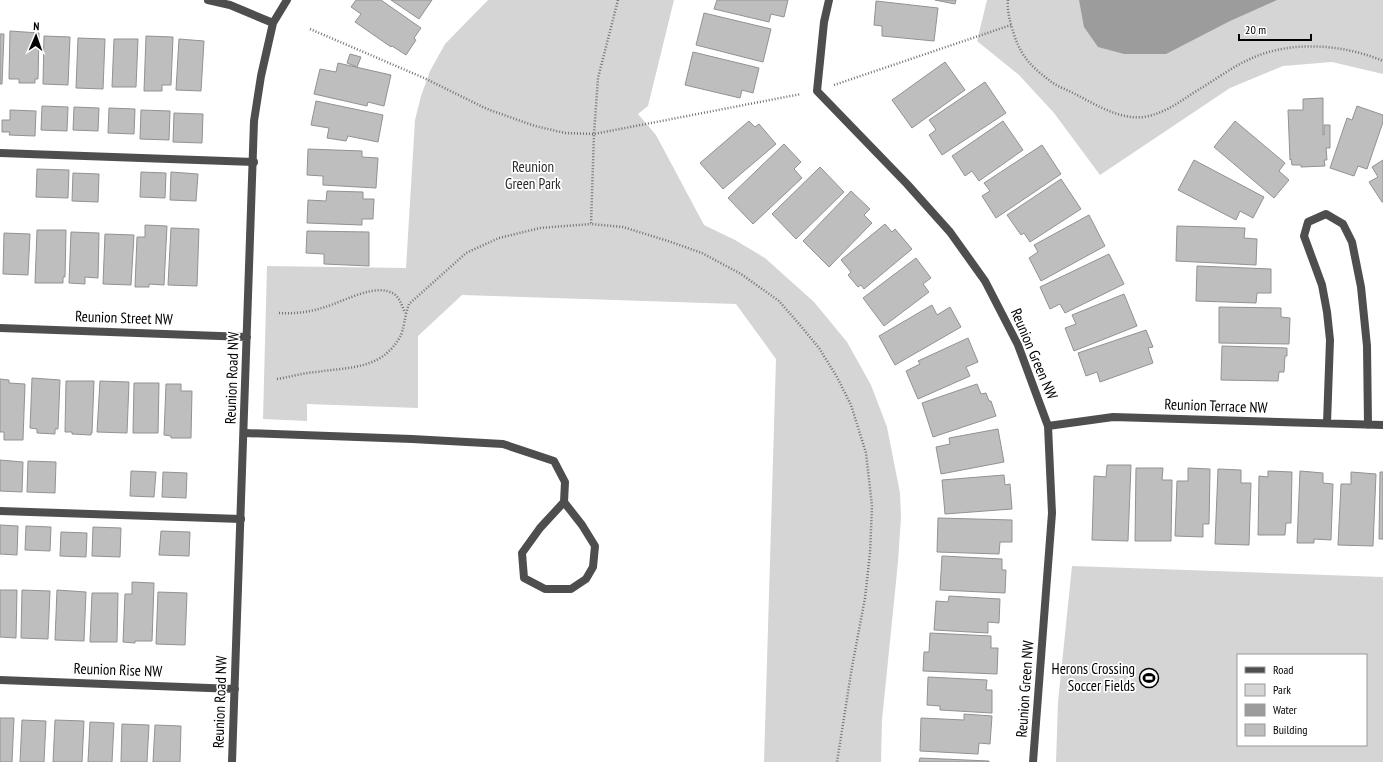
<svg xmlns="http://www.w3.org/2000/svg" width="1383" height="762" font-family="'PT Sans Narrow',sans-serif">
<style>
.green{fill:#d5d5d5;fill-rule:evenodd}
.water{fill:#9c9c9c}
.building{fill:#bebebe;stroke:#929292}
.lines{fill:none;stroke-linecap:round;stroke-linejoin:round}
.path{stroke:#707070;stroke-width:2.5;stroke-dasharray:1 2;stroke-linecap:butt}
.service{stroke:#4e4e4e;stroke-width:8}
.minor{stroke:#4e4e4e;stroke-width:8}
.labels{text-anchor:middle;stroke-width:3.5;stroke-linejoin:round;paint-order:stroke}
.park-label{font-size:15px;fill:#2c2c2c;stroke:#fff}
.street-label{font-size:15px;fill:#000;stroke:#fff}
.poi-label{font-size:15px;fill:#000;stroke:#fff;text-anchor:end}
</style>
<rect width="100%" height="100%" fill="#fff"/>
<path class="green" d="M 488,0 L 674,0 L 648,106 L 638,114 L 656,135 L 704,225 L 735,240 L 765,258 L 814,302 L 847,342 L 871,385 L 887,427 L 900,493 L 901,517 L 898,562 L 882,720 L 881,762 L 764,762 L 776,359 L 736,304 L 462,295 L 418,336 L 418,408 L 307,404 L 307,421 L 263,419 L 267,266 L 406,268 L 415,120 L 421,96 L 430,71 L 445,44 Z
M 987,0 L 1383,0 L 1383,74 L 1332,62 L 1283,66 L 1230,88 L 1100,175 L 1054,113 L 1019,75 L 977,41 Z
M 1072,566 L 1383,577 L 1383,762 L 1056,762 L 1058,702 ZM 1238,655 L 1366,655 L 1366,745 L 1238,745 Z"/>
<path class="water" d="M 1079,0 L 1277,0 L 1230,21 L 1166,54 L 1124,54 L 1098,47 L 1084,27 Z"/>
<path class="building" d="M 356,0 L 381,0 L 421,28 L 414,38 L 416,40 L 406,55 L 392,46 L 391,47 L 355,22 L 361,14 L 351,7 Z
M 391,0 L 432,0 L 419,19 Z
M 717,0 L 788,0 L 784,17 L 771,14 L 769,22 L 714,9 Z
M 935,0 L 956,0 L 955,4 Z
M 876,1 L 938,8 L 934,41 L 882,36 L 882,26 L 874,25 Z
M 704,13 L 771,29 L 763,62 L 696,45 Z
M 10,31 L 39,33 L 38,79 L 35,79 L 35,83 L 19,83 L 19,79 L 9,79 Z
M 0,34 L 4,34 L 2,84 L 0,84 Z
M 44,36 L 70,37 L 68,85 L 43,84 Z
M 146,36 L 173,37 L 171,85 L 162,85 L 162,91 L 144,91 Z
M 78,38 L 105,39 L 103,89 L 76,88 Z
M 114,39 L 138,39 L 136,87 L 112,87 Z
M 179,39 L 204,41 L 201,91 L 176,90 Z
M 693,52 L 759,68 L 753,93 L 742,90 L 740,98 L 685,85 Z
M 350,54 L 361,57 L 357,67 L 347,63 Z
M 945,62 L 965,90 L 912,128 L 892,100 Z
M 338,63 L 391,75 L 384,106 L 368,102 L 367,106 L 314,94 L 320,69 L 336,72 Z
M 985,82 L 1006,113 L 942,155 L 929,135 L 936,130 L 929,120 Z
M 1323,98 L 1323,135 L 1324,135 L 1324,125 L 1330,125 L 1330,148 L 1326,148 L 1327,160 L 1324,160 L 1325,166 L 1301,167 L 1301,165 L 1292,165 L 1291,159 L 1290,160 L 1288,110 L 1303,110 L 1303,99 Z
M 316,101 L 383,115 L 378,142 L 348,136 L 346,141 L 327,138 L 329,128 L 311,125 Z
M 42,106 L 68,107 L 67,131 L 41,130 Z
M 1357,106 L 1383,115 L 1383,122 L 1367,169 L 1358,166 L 1354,176 L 1330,168 L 1347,118 L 1352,120 Z
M 74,107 L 99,108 L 98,131 L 73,130 Z
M 109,108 L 135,109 L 134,134 L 108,133 Z
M 10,110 L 36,111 L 35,136 L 9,135 L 10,132 L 2,132 L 2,120 L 10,120 Z
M 141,110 L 170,111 L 169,140 L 140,139 Z
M 174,113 L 203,114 L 202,143 L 173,142 Z
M 749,121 L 755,127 L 759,124 L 776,144 L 723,189 L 700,163 Z
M 1003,121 L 1023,150 L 979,181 L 972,171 L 965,176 L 952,156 Z
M 1235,121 L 1285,163 L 1279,171 L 1289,180 L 1274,198 L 1214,147 Z
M 784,144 L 801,162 L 794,169 L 802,178 L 753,224 L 728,198 Z
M 1042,145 L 1061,174 L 996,218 L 982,196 L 990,191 L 984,183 Z
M 308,149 L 362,151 L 362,157 L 378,158 L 376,188 L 323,185 L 323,176 L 307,175 Z
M 1194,160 L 1264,197 L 1253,218 L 1240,211 L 1236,220 L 1178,190 Z
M 1383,160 L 1383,202 L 1382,202 L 1369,182 L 1378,177 L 1372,167 Z
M 820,167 L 844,192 L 796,239 L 772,214 Z
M 37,169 L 69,170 L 68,198 L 36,197 Z
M 141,172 L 166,173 L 165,198 L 140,197 Z
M 171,172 L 198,174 L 196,201 L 170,200 Z
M 73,173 L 99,174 L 98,202 L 72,201 Z
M 1061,179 L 1081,209 L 1030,242 L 1024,233 L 1021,235 L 1007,215 Z
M 327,191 L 363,192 L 363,199 L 374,199 L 373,219 L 362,219 L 362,225 L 307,223 L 308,200 L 326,201 Z
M 851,191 L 870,209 L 864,215 L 872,223 L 829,267 L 803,241 Z
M 1089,215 L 1105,246 L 1041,281 L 1029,258 L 1038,252 L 1034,245 Z
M 885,224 L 892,232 L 895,229 L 912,249 L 864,289 L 861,285 L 858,287 L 848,275 L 851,272 L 841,260 Z
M 145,225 L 167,226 L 164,285 L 149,284 L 149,287 L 135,287 L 137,237 L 145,237 Z
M 1177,226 L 1245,228 L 1244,238 L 1257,239 L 1256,265 L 1176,261 Z
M 171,228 L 199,229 L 197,286 L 168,285 Z
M 37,230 L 66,230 L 65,277 L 63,277 L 63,283 L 35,283 Z
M 307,231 L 369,232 L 369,266 L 324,264 L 324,254 L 306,253 Z
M 71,232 L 99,233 L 98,278 L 85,277 L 85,284 L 69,283 Z
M 4,233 L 30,234 L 28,275 L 3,274 Z
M 105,234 L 134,235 L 131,285 L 103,284 Z
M 1109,254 L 1124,284 L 1065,313 L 1060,304 L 1050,309 L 1040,287 Z
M 916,258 L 931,278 L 923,284 L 929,292 L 884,326 L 863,298 Z
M 1197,266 L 1271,269 L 1271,293 L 1257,293 L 1256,303 L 1196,301 Z
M 1124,294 L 1137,326 L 1074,351 L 1065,328 L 1076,324 L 1072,315 Z
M 932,305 L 937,315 L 950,307 L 961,327 L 895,365 L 879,336 Z
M 1219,307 L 1281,308 L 1281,317 L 1290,318 L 1289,344 L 1219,343 Z
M 1146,330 L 1153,347 L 1148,348 L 1153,363 L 1100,382 L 1097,372 L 1086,376 L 1078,353 Z
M 968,338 L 978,362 L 966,367 L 970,376 L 918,399 L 906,371 L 920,364 L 918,361 Z
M 1222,346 L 1287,348 L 1287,356 L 1285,356 L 1284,372 L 1279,372 L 1278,381 L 1221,380 Z
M 32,378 L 60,380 L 58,429 L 55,429 L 55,434 L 37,433 L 37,429 L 30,428 Z
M 0,379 L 9,380 L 9,383 L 25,384 L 23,440 L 4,440 L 4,432 L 0,432 Z
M 66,381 L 94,381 L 92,433 L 91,433 L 91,435 L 72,434 L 72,432 L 65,432 Z
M 100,381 L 129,382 L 127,433 L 97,432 Z
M 134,383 L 159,383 L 158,433 L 133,433 Z
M 166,384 L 181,384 L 181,391 L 192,391 L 191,438 L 171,438 L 171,436 L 164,435 Z
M 977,384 L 981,394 L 986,393 L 989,401 L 991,401 L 996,416 L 933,437 L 922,403 Z
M 998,429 L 1004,462 L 941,474 L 936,447 L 950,444 L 949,438 Z
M 0,460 L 23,462 L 22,492 L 0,491 Z
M 28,461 L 56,462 L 55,493 L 27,492 Z
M 1107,465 L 1131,465 L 1128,541 L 1092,540 L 1094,476 L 1106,477 Z
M 1136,468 L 1163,468 L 1162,480 L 1172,480 L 1171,541 L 1135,541 Z
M 1188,468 L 1210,469 L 1209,524 L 1203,524 L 1203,537 L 1175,536 L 1177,481 L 1188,481 Z
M 1218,469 L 1241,470 L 1241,483 L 1251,483 L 1249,545 L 1215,544 Z
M 131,471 L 156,472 L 154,497 L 130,496 Z
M 1268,471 L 1292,472 L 1291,523 L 1286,523 L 1285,535 L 1258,535 L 1259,476 L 1268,477 Z
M 1300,471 L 1323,473 L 1323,483 L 1333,484 L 1331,540 L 1314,539 L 1314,543 L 1297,543 Z
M 163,472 L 187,473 L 186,498 L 162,497 Z
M 1351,472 L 1376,474 L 1373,546 L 1338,545 L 1341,484 L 1351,484 Z
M 1380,472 L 1383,472 L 1383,539 L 1379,539 Z
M 1004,475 L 1005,485 L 1010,484 L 1012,509 L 945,514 L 942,480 Z
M 938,518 L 1012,520 L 1012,542 L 1000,542 L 999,554 L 937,552 Z
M 0,525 L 18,526 L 17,555 L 0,554 Z
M 26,526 L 51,527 L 50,551 L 25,550 Z
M 93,527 L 121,528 L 120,557 L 92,556 Z
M 161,531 L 190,532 L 189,556 L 159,555 Z
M 61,532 L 87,533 L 86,557 L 60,556 Z
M 942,556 L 1002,559 L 1002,570 L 1006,570 L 1005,593 L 940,590 Z
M 132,582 L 154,583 L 152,641 L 135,641 L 135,643 L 123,642 L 125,594 L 132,594 Z
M 0,590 L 17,590 L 16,638 L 0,637 Z
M 22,590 L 50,591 L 48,639 L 21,638 Z
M 57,590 L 86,592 L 84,641 L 55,640 Z
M 158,592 L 187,593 L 185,645 L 156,644 Z
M 92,593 L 118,593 L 117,642 L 90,642 Z
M 949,596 L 1000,599 L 999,623 L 988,622 L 988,633 L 934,630 L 936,601 L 948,602 Z
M 930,633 L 991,636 L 991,648 L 998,648 L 997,674 L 923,671 L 924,652 L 929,652 Z
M 928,677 L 987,680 L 986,690 L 992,690 L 992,713 L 940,710 L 940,706 L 927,705 Z
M 964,714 L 992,716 L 990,744 L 979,743 L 978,754 L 920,751 L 921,718 L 964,720 Z
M 0,718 L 14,718 L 12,762 L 0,762 Z
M 22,720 L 46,721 L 44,762 L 20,762 Z
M 55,720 L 84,721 L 82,762 L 53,762 Z
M 90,722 L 114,723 L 112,762 L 88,762 Z
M 122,724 L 149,725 L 147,762 L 121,762 Z
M 155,725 L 181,726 L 180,762 L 153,762 Z
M 920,758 L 989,761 L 989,762 L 919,762 Z"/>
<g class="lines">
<path class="path" d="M 618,0 L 598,78 L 594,134 L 591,224 L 623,227 L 668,241 L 702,253 L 741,274 L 779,301 L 800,325 L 819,348 L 837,377 L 851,405 L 866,453 L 872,506 L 870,553 L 865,598 L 852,667 L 837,762
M 1008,0 C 1006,14 1016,46 1025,57 C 1031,66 1041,74 1049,80 C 1056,86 1065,89 1073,93 C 1095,104 1119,120 1144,117 C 1166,113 1179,102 1198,90 C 1215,80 1232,67 1250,59 C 1290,40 1343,44 1383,61
M 310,29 L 424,78 L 487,109 L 535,126 L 565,133 L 594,134 L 801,94
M 834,85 L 1011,25
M 279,313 C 295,314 310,312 325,307 C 343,302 376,282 394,294 C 400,298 402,306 405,313
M 277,379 C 290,377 303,373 316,372 C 349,367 381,370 400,337 C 404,330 405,314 409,304 L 466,253 L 499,238 L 540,228 L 591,224"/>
<path class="service" d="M 0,153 L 254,162
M 244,433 L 412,439 L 503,444 L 554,461 L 565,482 L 564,502 L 540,528 L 522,553 L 524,578 L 545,589 L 571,589 L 586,579 L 593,567 L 595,546 L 582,525 L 564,502
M 0,511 L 241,519"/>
<path class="minor" d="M 208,0 L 230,5 L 273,23
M 829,0 L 824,22 L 817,91 L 907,184 L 950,232 L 985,281 L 1018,345 L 1048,426 L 1052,513 L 1033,762
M 0,328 L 247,337
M 1327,423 L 1330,340 L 1327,312 L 1322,285 L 1304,236 L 1308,222 L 1326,214 L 1343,224 L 1352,242 L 1361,287 L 1367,346 L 1368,425
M 1048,426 L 1113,417 L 1383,425
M 0,680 L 235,689
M 232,762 L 254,121 L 261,76 L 273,23 L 287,0"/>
</g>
<defs>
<symbol id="stadium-ring" viewBox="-11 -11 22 22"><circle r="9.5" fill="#fff" stroke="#000" stroke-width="1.5"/><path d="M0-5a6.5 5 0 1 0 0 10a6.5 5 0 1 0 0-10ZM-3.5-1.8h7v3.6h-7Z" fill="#000"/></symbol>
</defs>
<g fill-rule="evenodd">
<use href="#stadium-ring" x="1138" y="667" width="22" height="22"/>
</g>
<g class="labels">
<g class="park-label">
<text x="533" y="172">Reunion<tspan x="533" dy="17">Green Park</tspan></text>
</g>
<g class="street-label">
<text transform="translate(124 318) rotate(2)" y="5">Reunion Street NW</text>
<text transform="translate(1034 354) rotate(67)" y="5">Reunion Green NW</text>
<text transform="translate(232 378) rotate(-88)" y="5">Reunion Road NW</text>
<text transform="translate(1216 406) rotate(2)" y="5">Reunion Terrace NW</text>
<text transform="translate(118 670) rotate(2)" y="5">Reunion Rise NW</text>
<text transform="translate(1025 689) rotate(-86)" y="5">Reunion Green NW</text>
<text transform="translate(220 702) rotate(-88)" y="5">Reunion Road NW</text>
</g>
<g class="poi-label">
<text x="1135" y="674">Herons Crossing<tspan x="1135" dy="17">Soccer Fields</tspan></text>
</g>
</g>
<rect x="1237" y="654" width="130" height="92" fill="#ffffff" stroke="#999999"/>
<rect x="1245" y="667" width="20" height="6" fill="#4e4e4e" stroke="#999999"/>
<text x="1273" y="674" font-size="12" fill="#000000">Road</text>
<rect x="1245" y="684" width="20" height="12" fill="#d5d5d5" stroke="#999999"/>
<text x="1273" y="694" font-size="12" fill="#000000">Park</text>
<rect x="1245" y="704" width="20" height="12" fill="#9c9c9c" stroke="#999999"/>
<text x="1273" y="714" font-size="12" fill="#000000">Water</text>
<rect x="1245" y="724" width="20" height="12" fill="#bebebe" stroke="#999999"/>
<text x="1273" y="734" font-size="12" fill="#000000">Building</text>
<g transform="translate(36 36) rotate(2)" stroke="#ffffff" stroke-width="3" paint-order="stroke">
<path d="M0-3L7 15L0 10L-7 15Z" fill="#000000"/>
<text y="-6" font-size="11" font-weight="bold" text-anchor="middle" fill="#000000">N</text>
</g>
<path d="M1239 34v6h72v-6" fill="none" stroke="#000000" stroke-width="2"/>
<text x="1245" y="34" font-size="12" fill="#000000" stroke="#ffffff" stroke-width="3" paint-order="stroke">20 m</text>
</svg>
